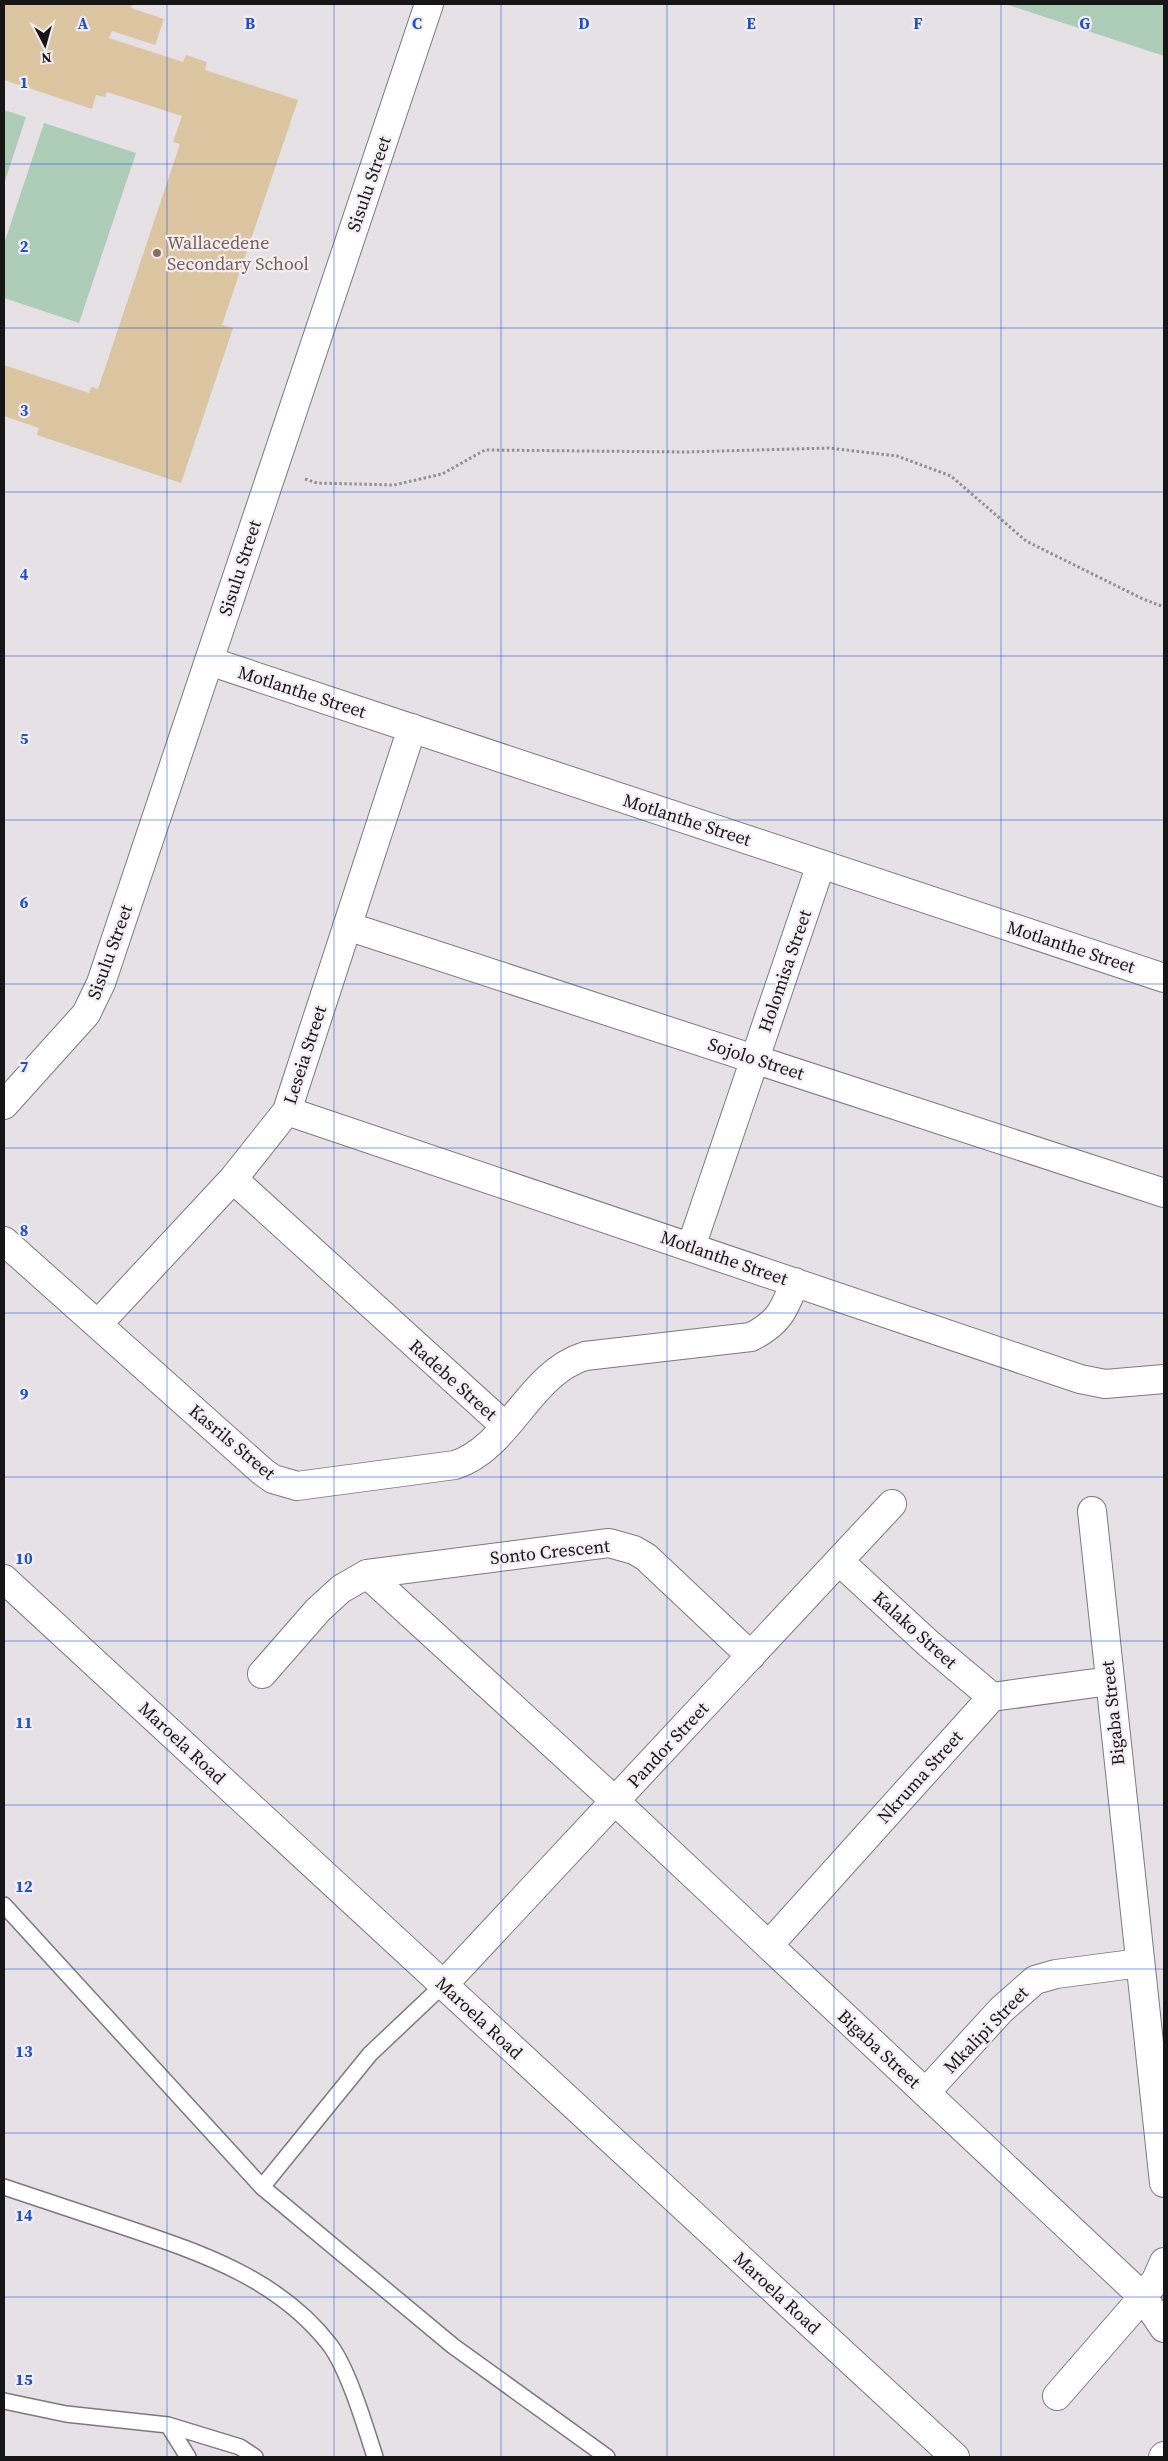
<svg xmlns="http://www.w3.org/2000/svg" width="1168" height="2461" font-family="'Source Serif 4',serif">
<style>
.green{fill:#aecdb8}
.building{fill:#dcc6a2}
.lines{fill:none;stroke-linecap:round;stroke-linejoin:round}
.service-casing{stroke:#7d797d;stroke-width:18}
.minor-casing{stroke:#7d797d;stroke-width:30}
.tertiary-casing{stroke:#7d797d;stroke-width:30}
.path{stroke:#939093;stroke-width:3;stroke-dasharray:2.5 2.5;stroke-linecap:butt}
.service{stroke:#fff;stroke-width:15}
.minor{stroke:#fff;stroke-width:28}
.tertiary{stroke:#fff;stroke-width:28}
.grid{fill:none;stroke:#1d4ed8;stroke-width:1;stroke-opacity:0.55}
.education-dot{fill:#8d6e63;stroke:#f2eef2;stroke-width:2}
.labels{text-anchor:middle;stroke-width:4.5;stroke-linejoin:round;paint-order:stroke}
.street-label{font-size:18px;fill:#171617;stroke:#f2eef2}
.education-label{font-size:18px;fill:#785e54;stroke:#f2eef2;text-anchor:start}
.grid-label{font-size:16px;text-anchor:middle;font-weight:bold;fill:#1d4ed8;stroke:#f2eef2;stroke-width:4.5;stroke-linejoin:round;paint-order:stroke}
</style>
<rect width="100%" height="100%" fill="#e5e1e5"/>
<path class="green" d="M 1005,4 L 1164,4 L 1164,56 Z
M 4,110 L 26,117 L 4,184 Z
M 44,123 L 136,153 L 79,323 L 4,298 L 4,244 Z"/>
<path class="building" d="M 4,4 L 133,4 L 131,8 L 164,19 L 155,45 L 112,31 L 109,38 L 183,62 L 186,55 L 207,62 L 205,70 L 298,100 L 222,325 L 233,328 L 181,483 L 37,435 L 39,428 L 4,416 L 4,365 L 89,393 L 91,387 L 98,389 L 180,144 L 173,142 L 182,116 L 107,92 L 105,97 L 96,95 L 92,109 L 4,80 Z"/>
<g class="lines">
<defs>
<path id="service" d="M 4,1905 L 262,2187 L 453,2346 L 607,2457
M 4,2187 C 46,2201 88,2215 130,2229 C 204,2254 280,2280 330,2345 C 349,2371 365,2426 375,2457
M 262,2187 L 370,2054 L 443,1985
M 4,2401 L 66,2414 L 168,2425 L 188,2457
M 168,2425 L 240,2447 L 255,2457"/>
<path id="minor" d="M 209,661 L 1164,978
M 347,926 L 1164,1193
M 4,1105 L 86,1014 L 101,983 L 429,4
M 287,1111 L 1080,1379 L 1105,1384 L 1164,1379
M 233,1179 L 505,1426
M 4,1241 L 263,1472 L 273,1479 L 297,1486 L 455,1465 C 510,1447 528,1374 585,1356 L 751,1337 C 779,1323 784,1310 795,1282
M 691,1247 L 821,864
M 98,1324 L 233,1179 L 287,1111 L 412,728
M 1092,1511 L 1164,2183
M 839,1561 L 929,1644 L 992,1697
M 367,1574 L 615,1801 L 1143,2297 L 1164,2328
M 262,1674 L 318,1610 L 341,1589 L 367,1574 L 609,1543 L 634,1550 L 646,1557 L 751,1656
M 769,1945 L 992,1697 L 1110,1681
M 443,1985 L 892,1504
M 926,2092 L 1001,2010 L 1035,1980 L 1056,1974 L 1140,1963
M 1057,2396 L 1143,2297 L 1156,2280 L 1164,2262
M 1163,2457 L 1164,2456"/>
<path id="tertiary" d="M 4,1579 L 955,2457"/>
</defs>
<use href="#service" class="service-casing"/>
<use href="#minor" class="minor-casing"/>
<use href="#tertiary" class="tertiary-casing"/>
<path class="path" d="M 305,479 L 317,483 L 394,485 L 442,474 L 485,450 L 685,452 L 829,448 L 897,456 L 951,476 L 1026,541 L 1143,599 L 1164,607"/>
<use href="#service" class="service"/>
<use href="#minor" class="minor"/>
<use href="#tertiary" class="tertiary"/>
</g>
<path class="grid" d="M 167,4 L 167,2457M 334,4 L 334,2457M 501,4 L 501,2457M 667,4 L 667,2457M 834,4 L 834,2457M 1001,4 L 1001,2457M 4,164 L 1164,164M 4,328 L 1164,328M 4,492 L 1164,492M 4,656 L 1164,656M 4,820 L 1164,820M 4,984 L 1164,984M 4,1148 L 1164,1148M 4,1313 L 1164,1313M 4,1477 L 1164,1477M 4,1641 L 1164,1641M 4,1805 L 1164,1805M 4,1969 L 1164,1969M 4,2133 L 1164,2133M 4,2297 L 1164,2297"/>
<circle class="education-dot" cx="157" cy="253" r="5"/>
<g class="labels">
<g class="street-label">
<text transform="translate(369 184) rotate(-71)" y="6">Sisulu Street</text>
<text transform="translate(240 568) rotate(-72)" y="6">Sisulu Street</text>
<text transform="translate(302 692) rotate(18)" y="6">Motlanthe Street</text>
<text transform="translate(687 820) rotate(18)" y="6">Motlanthe Street</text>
<text transform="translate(1071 947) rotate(18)" y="6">Motlanthe Street</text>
<text transform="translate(110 952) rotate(-70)" y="6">Sisulu Street</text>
<text transform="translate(785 971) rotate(-71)" y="6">Holomisa Street</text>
<text transform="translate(305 1055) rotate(-72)" y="6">Leseia Street</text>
<text transform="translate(756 1059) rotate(18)" y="6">Sojolo Street</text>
<text transform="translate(724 1258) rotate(19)" y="6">Motlanthe Street</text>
<text transform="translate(453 1380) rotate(42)" y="6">Radebe Street</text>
<text transform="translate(232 1442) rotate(40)" y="6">Kasrils Street</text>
<text transform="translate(550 1552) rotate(-6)" y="6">Sonto Crescent</text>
<text transform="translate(915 1630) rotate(42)" y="6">Kalako Street</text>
<text transform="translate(1113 1713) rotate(-96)" y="6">Bigaba Street</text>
<text transform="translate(182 1743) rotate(43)" y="6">Maroela Road</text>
<text transform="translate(668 1745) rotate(-47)" y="6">Pandor Street</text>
<text transform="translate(920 1777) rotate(-48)" y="6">Nkruma Street</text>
<text transform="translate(479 2018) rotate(43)" y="6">Maroela Road</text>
<text transform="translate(986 2030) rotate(-46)" y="6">Mkalipi Street</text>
<text transform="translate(879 2049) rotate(43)" y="6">Bigaba Street</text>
<text transform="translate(777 2293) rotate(43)" y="6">Maroela Road</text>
</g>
<g class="education-label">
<text x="167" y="249">Wallacedene<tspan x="167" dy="21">Secondary School</tspan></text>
</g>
</g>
<g class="grid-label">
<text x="83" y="29">A</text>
<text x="250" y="29">B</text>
<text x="417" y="29">C</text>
<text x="584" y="29">D</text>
<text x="751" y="29">E</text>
<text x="918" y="29">F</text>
<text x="1085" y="29">G</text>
<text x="24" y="88">1</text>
<text x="24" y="252">2</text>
<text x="24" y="416">3</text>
<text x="24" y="580">4</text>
<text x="24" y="744">5</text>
<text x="24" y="908">6</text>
<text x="24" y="1072">7</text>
<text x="24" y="1236">8</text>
<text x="24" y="1400">9</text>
<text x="24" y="1564">10</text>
<text x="24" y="1728">11</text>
<text x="24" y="1892">12</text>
<text x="24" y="2057">13</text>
<text x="24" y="2221">14</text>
<text x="24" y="2385">15</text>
</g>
<rect width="1168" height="2461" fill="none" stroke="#171617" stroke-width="10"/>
<g transform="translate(45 45) rotate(174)" stroke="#f2eef2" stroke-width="4" paint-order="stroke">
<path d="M0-4L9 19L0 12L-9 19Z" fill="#171617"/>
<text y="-8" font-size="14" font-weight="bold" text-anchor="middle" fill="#171617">N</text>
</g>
</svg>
